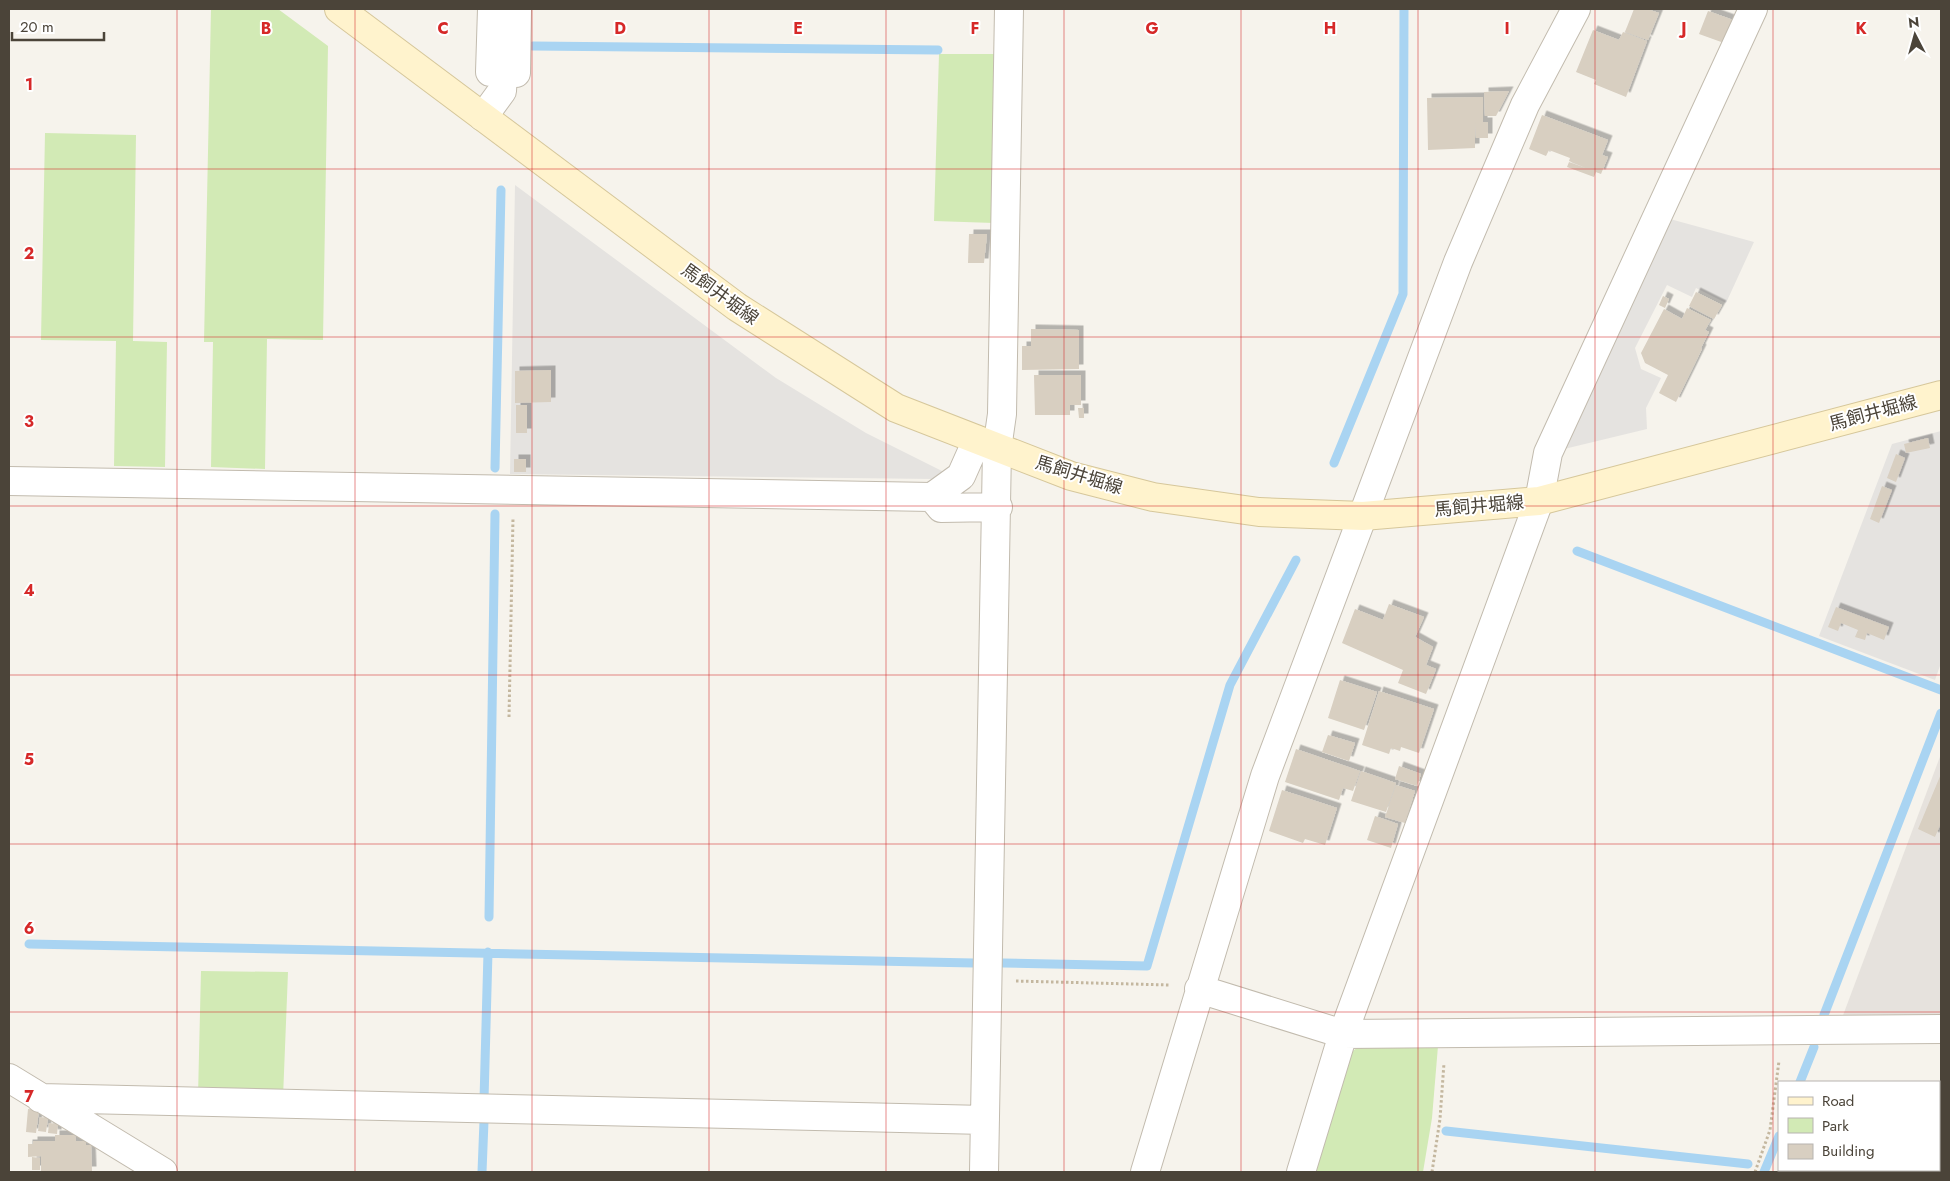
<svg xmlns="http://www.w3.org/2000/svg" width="1950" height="1181" font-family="Jost,'Noto Sans JP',sans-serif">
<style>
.industrial{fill:#e6e2dd}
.green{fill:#d2eab5}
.parking{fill:#e5e3e0}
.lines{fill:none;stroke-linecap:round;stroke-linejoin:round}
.stream{stroke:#a9d4f2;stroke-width:9}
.building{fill:#d8cfc1;filter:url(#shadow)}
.minor-casing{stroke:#c2bbae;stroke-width:30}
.secondary-casing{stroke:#d6c79b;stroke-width:30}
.path{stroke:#c4b79f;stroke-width:3;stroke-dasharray:2.5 2.5;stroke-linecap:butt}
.minor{stroke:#fff;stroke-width:28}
.secondary{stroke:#fff3cd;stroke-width:28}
.grid{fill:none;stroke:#d62828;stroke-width:1;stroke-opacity:0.55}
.labels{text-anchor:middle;stroke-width:4;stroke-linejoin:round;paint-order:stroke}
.street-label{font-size:18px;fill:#4b4439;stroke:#fff}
.grid-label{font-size:16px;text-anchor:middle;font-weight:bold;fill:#d62828;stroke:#fff;stroke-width:4;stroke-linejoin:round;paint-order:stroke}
</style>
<defs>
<filter id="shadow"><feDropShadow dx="4.5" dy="-4.5" stdDeviation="0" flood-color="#0004"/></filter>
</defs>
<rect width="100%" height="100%" fill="#f6f3ec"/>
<path class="industrial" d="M 1941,754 L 1941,1018 L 1842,1018 Z"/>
<path class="green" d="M 211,9 L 278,9 L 328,46 L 323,340 L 267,339 L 265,469 L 211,467 L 213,342 L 204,342 Z
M 939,54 L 998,54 L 994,223 L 934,221 Z
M 45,133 L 136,135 L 133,341 L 167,342 L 165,467 L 114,466 L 116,341 L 41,340 Z
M 201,971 L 288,972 L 283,1098 L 198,1096 Z
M 1360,1046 L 1438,1046 L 1432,1118 L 1423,1172 L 1313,1172 L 1351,1052 Z"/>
<path class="parking" d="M 515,185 L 776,378 L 866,433 L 946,473 L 933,479 L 510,474 Z
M 1670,219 L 1754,242 L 1726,303 L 1696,288 L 1692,297 L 1667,285 L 1635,348 L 1641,369 L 1661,378 L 1646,408 L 1647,429 L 1560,450 Z
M 1941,431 L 1941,663 L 1935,680 L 1819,636 L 1892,444 Z"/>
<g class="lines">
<path class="stream" d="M 533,46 L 938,50
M 1334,463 L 1403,294 L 1404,9
M 495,468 L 501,190
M 1577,551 L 1941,690
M 489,917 L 495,514
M 29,944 L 974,963
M 1003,963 L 1147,966 L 1230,685 L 1296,560
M 1824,1015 L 1941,713
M 1800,1082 L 1814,1047
M 484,1100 L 488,952
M 1446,1131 L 1748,1164
M 482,1172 L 484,1121
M 1764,1172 L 1779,1136"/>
</g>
<path class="building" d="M 1634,9 L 1647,9 L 1659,13 L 1648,40 L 1625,32 Z
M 1708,11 L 1733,20 L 1724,43 L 1699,34 Z
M 1593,30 L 1619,40 L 1623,32 L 1647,41 L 1626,97 L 1594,84 L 1596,80 L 1576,72 Z
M 1509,91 L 1496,116 L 1485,116 L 1484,92 Z
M 1483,97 L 1483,122 L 1488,122 L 1488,138 L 1476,138 L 1475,122 L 1475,148 L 1428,150 L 1427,98 Z
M 1542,115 L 1608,140 L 1602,155 L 1608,157 L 1601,174 L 1596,172 L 1594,177 L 1567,167 L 1569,162 L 1586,168 L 1569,161 L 1570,158 L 1549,150 L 1546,156 L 1529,149 Z
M 969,234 L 987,234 L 984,263 L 968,263 Z
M 1696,292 L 1722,305 L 1714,319 L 1689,306 Z
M 1663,296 L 1669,299 L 1665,308 L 1659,305 Z
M 1687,308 L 1711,320 L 1705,330 L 1709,332 L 1701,348 L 1702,349 L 1676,402 L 1659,393 L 1668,375 L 1645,363 L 1641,353 L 1664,309 L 1682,319 Z
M 1031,329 L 1079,330 L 1079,369 L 1022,370 L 1022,346 L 1031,346 Z
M 551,370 L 551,402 L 515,403 L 515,371 Z
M 1034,375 L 1081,375 L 1081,405 L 1070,405 L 1070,415 L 1035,415 Z
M 516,405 L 527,405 L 527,433 L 516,433 Z
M 1078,408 L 1084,408 L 1084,418 L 1079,418 Z
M 1928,438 L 1930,448 L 1906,453 L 1904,444 Z
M 1896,454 L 1905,458 L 1896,482 L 1887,478 Z
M 514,459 L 526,459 L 526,472 L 514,472 Z
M 1882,486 L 1892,490 L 1879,523 L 1870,519 Z
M 1389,604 L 1424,617 L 1415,637 L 1433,647 L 1426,665 L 1436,669 L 1426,694 L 1398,683 L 1403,670 L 1342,643 L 1355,609 L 1383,620 Z
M 1836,607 L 1889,627 L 1884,640 L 1867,633 L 1865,640 L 1855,637 L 1858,630 L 1841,623 L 1838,631 L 1828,627 Z
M 1340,680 L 1377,692 L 1364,730 L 1328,718 Z
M 1379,691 L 1434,709 L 1419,753 L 1401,747 L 1400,751 L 1391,748 L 1389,754 L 1362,745 Z
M 1328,735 L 1355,743 L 1349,761 L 1322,752 Z
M 1296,749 L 1360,771 L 1353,791 L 1343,788 L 1339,800 L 1285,782 Z
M 1399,766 L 1421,774 L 1417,786 L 1395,779 Z
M 1361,771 L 1396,783 L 1386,812 L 1351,801 Z
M 1941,774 L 1941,823 L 1935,837 L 1918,829 Z
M 1396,785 L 1415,791 L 1405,823 L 1385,817 Z
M 1282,790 L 1337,808 L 1325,845 L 1305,839 L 1303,843 L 1269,831 Z
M 1375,816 L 1398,824 L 1391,848 L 1367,840 Z
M 28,1109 L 39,1110 L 36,1133 L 26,1132 Z
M 40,1117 L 48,1118 L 46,1132 L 38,1131 Z
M 49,1123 L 58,1124 L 57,1134 L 48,1133 Z
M 55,1135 L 75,1135 L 76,1141 L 86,1141 L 86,1145 L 91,1145 L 92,1171 L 41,1171 L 41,1156 L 28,1157 L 28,1144 L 33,1144 L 33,1141 L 55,1141 Z
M 32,1157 L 40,1158 L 40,1170 L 32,1170 Z"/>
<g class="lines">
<defs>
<path id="minor" d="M 492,9 L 490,72 L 516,73 L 517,9
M 483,117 L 502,91 L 503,72
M 9,481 L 932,497 L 961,476 L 977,440
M 932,497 L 941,508 L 998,507
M 1199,989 L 1343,1034 L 1941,1029
M 9,1078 L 163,1172
M 40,1098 L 985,1120
M 984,1172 L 997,449 L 1002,414 L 1009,9
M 1145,1172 L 1265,776 L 1458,262 L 1525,105 L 1576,9
M 1301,1172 L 1343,1034 L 1539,501 L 1548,453 L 1753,9"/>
<path id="secondary" d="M 339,9 L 737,307 L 896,408 L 1071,476 L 1153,497 L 1259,512 L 1363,516 L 1539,501 L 1941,395"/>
</defs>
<use href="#minor" class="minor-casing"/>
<use href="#secondary" class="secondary-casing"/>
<path class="path" d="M 509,717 L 513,518
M 1016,981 L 1170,985
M 1432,1172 L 1440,1119 L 1444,1063
M 1755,1172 L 1770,1130 L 1779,1061"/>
<use href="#minor" class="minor"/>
<use href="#secondary" class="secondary"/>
</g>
<path class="grid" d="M 177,9 L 177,1172M 355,9 L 355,1172M 532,9 L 532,1172M 709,9 L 709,1172M 886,9 L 886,1172M 1064,9 L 1064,1172M 1241,9 L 1241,1172M 1418,9 L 1418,1172M 1595,9 L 1595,1172M 1773,9 L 1773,1172M 9,169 L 1941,169M 9,337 L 1941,337M 9,506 L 1941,506M 9,675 L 1941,675M 9,844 L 1941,844M 9,1012 L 1941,1012"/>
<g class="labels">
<g class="street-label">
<text transform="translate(720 294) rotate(36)" y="6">馬飼井堀線</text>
<text transform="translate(1873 413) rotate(-15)" y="6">馬飼井堀線</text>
<text transform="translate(1079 475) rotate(17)" y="6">馬飼井堀線</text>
<text transform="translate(1479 506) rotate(-5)" y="6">馬飼井堀線</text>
</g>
</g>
<g class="grid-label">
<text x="266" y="34">B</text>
<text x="443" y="34">C</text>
<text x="620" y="34">D</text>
<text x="798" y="34">E</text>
<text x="975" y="34">F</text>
<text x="1152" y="34">G</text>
<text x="1330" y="34">H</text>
<text x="1507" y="34">I</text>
<text x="1684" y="34">J</text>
<text x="1861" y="34">K</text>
<text x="29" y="90">1</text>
<text x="29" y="259">2</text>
<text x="29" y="427">3</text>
<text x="29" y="596">4</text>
<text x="29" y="765">5</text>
<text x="29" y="934">6</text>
<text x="29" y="1102">7</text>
</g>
<rect width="1950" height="1181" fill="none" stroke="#4b4439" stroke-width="20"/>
<rect x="1778" y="1081" width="162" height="90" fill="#ffffff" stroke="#b7b4b0"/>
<rect x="1788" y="1097" width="25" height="8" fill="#fff3cd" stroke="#b7b4b0"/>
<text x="1822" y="1106" font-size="15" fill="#4b4439">Road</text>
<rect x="1788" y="1118" width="25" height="15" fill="#d2eab5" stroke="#b7b4b0"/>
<text x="1822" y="1131" font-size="15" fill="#4b4439">Park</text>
<rect x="1788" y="1144" width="25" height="15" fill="#d8cfc1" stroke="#b7b4b0"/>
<text x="1822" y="1156" font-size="15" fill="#4b4439">Building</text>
<g transform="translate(1915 35) rotate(354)" stroke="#ffffff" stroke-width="4" paint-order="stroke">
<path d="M0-4L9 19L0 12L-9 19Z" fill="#4b4439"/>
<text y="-8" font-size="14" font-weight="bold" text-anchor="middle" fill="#4b4439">N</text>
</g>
<path d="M12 32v8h92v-8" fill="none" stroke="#4b4439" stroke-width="2.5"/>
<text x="20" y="32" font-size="15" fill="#4b4439" stroke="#ffffff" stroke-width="4" paint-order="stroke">20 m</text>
</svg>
